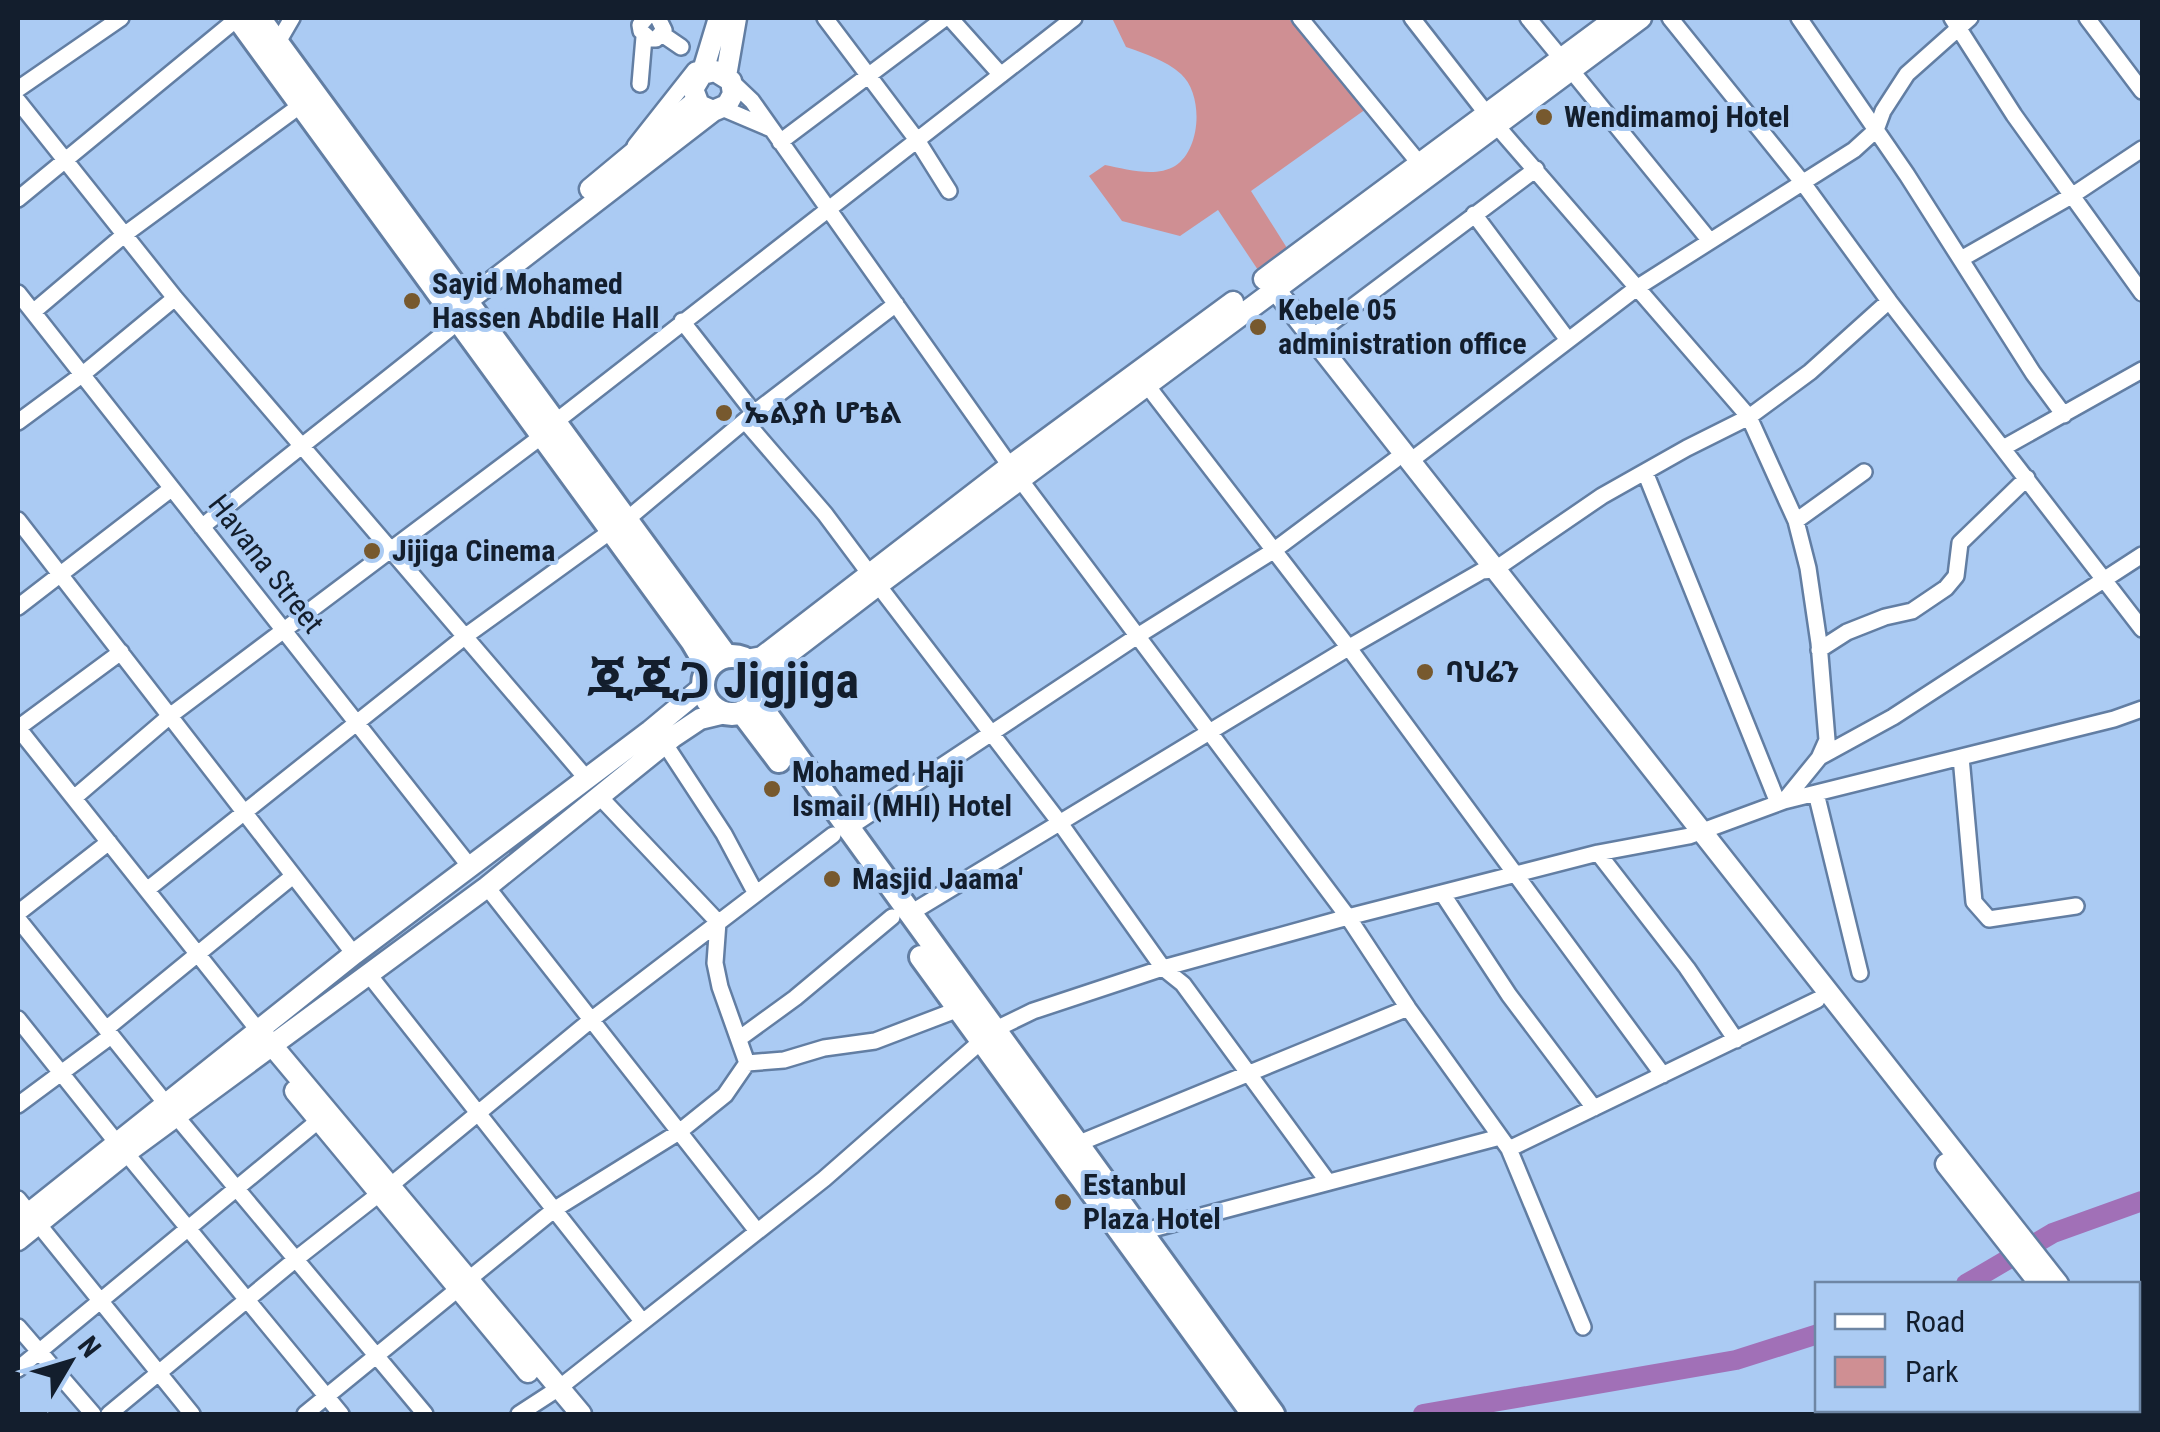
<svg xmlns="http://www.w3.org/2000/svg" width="2160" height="1432" font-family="'Roboto Condensed','Noto Sans Ethiopic',sans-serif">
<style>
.green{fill:#cf8f93}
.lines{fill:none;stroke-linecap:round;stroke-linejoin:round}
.river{stroke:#a170b7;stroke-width:20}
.minor-casing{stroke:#627ea3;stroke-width:20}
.major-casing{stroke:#627ea3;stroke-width:25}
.highway-casing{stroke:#627ea3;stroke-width:28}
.minor{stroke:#fff;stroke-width:15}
.major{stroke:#fff;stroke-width:20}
.highway{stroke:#fff;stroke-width:22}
.poi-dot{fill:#77592e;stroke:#abcbf3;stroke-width:4}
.labels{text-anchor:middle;stroke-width:8;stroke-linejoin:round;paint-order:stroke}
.poi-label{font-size:30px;font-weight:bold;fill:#131e2d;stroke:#abcbf3;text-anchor:start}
.street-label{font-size:30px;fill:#131e2d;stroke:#abcbf3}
.town-label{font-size:50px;font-weight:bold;fill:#131e2d;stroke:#abcbf3}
</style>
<rect width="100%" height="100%" fill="#abcbf3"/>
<path class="green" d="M 1112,18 L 1288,18 L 1366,109 L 1251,191 L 1287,248 L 1258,270 L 1218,210 L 1180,236 L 1122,221 L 1089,176 L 1105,165 C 1126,169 1155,178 1175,166 C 1201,150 1204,95 1181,74 C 1165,60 1146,54 1126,47 Z"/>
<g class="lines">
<path class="river" d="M 1966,1284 L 2053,1233 L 2142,1201
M 1423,1414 L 1736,1360 L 1818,1334"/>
<defs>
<path id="minor" d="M 646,18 L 640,25 L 641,31 L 650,39 L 656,39 L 664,30 L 658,18
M 825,18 L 917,140 L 949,191
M 950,18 L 1001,75
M 1300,18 L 1419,163
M 1412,18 L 1486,113
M 1528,18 L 1561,58
M 1670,18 L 1803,183 L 1889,301 L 2142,629
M 1799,18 L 1907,175 L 2033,373 L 2064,415
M 1952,18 L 2014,115 L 2142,293
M 2087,18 L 2142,91
M 662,34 L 681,47
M 274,49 L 292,18
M 1571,70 L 1710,241
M 731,81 L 752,101 L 1010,466 L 1348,917 L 1408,1008 L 1509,1149 L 1583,1327
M 640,84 L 644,37
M 18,89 L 121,18
M 18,101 L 175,298 L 587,779
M 722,108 L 769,128
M 1496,125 L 1749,417 L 1796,521 L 1808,568 L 1819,643 L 1827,740 L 1819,758 L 1784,801
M 780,142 L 945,18
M 635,146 L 695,70
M 18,199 L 238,18
M 1474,214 L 1568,340
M 1961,259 L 2073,195 L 2142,149
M 18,293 L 471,868
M 33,312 L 124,235 L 301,105
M 682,321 L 754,413
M 1311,338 L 1536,169
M 1146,384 L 1349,648 L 1663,1075
M 745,421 L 825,514 L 869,573
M 18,422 L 83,374 L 175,298
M 554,423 L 1074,18
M 2003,448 L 2142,370
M 1409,462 L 1638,287 L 1854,150 L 1876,130 L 1883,111 L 1907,74 L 1970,18
M 1645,472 L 1778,803
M 18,520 L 354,954
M 625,521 L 754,413 L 896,304
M 1796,521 L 1864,472
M 202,527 C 286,456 374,391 459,321
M 878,585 L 1060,823 L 1163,968 L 1183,984 L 1328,1182
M 18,607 L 171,489
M 1819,650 L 1847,632 L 1885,617 L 1912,611 L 1946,588 L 1956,576 L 1960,543 L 2027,478
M 18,728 L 258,1030
M 18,728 L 121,652
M 665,744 L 724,834 L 755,892
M 1820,757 L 1893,717 L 2142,555
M 1961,757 L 1974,902 L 1989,919 L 2076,906
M 1816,793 L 1860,973
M 74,798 L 171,715 L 542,436
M 847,829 L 1139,635 L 1273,551 L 1395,460
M 1598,853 L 1687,968 L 1736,1040
M 487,887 L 757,1231
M 148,889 L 467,635 L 611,531
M 1442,893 L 1509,995 L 1594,1108
M 18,913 L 109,842
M 909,914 L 1353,645 L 1482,571 L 1494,570 L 1602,496 L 1687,448 L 1749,417 L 1810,372 L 1889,301
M 18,919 L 167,1105
M 370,976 L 642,1321
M 18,1019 L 117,1143
M 106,1029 L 293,876
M 740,1038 L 795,998 L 892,917
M 747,1063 L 784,1060 L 824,1048 L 875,1041 L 959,1009
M 18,1105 L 111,1036
M 176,1116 L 425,1414
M 1077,1144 L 1408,1008
M 1509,1149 L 1817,1000
M 126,1153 L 341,1414
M 391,1185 L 591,1020 L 833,835
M 18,1199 L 192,1414
M 1141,1232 L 1500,1137
M 469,1279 L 555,1209 L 679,1132 L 725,1095 L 747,1063 L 720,987 L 715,963 L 718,922 L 599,796
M 18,1327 L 93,1414
M 18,1369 L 318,1121
M 109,1414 L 296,1259 L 379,1194
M 305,1414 L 458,1289
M 519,1414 L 559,1388 L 824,1179 L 994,1030 L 1033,1011 L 1163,968 L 1348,917 L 1598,853 L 1689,836 L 1784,801 L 2114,719 L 2142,709"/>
<path id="major" d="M 702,74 L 719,18
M 726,76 L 736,18
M 590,189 L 696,101
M 1266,278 L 2058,1284
M 1264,279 L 1616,18
M 454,311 L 713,111 L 727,105 L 733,94 L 731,81 L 715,71 L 702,74 L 693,89 L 699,105 L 713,111
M 746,660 L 762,657 L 1010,466 L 1233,302
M 760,686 L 771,667 L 878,585 L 1641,18
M 265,1037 L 581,1414
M 295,1091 L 528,1372
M 1946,1164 L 2040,1284
M 18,1222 L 354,954 L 650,731 L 703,687
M 18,1240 L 126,1153 L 487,887 L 673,737 L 700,719 L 725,713
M 2138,1386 L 2142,1392
M 2138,1407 L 2142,1413"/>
<path id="highway" d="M 238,18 L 692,641 L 708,668
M 259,18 L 726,656
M703 685a29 29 0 1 1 58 0a29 29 0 1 1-58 0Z
M 756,700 L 1273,1414
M 742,712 L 779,761
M 921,957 L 1253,1414"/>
</defs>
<use href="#minor" class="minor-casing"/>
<use href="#major" class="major-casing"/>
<use href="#highway" class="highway-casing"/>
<use href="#minor" class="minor"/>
<use href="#major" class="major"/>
<use href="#highway" class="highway"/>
</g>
<g class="poi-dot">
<circle cx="1544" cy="117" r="10"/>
<circle cx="412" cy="301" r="10"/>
<circle cx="1258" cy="327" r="10"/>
<circle cx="724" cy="413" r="10"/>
<circle cx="372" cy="551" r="10"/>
<circle cx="1425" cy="672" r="10"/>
<circle cx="772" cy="789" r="10"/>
<circle cx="832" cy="879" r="10"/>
<circle cx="1063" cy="1202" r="10"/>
</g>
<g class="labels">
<g class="poi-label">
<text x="1564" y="127">Wendimamoj Hotel</text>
<text x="432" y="294">Sayid Mohamed<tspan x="432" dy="34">Hassen Abdile Hall</tspan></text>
<text x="1278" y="320">Kebele 05<tspan x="1278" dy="34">administration office</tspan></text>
<text x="744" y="423">ኤልያስ ሆቴል</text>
<text x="392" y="561">Jijiga Cinema</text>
<text x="1445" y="682">ባህሬን</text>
<text x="792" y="782">Mohamed Haji<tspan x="792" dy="34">Ismail (MHI) Hotel</tspan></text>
<text x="852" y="889">Masjid Jaama'</text>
<text x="1083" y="1195">Estanbul<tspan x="1083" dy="34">Plaza Hotel</tspan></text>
</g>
<g class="street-label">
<text transform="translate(266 564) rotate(52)" y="10">Havana Street</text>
</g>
<g class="town-label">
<text x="723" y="698">ጂጂጋ Jigjiga</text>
</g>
</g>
<rect width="2160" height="1432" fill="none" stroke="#131e2d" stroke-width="40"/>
<rect x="1815" y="1282" width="325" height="130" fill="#abcbf3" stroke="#6e86a4" stroke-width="2.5"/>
<rect x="1835" y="1314" width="50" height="15" fill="#ffffff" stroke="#6e86a4" stroke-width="2.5"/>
<text x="1905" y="1332" font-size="30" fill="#131e2d">Road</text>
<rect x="1835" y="1357" width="50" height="30" fill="#cf8f93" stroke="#6e86a4" stroke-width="2.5"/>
<text x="1905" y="1382" font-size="30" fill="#131e2d">Park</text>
<g transform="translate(70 1362) rotate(52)" stroke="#abcbf3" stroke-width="8" paint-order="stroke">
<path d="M0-8L18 38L0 25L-18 38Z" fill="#131e2d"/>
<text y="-15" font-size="28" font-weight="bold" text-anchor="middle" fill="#131e2d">N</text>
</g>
</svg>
